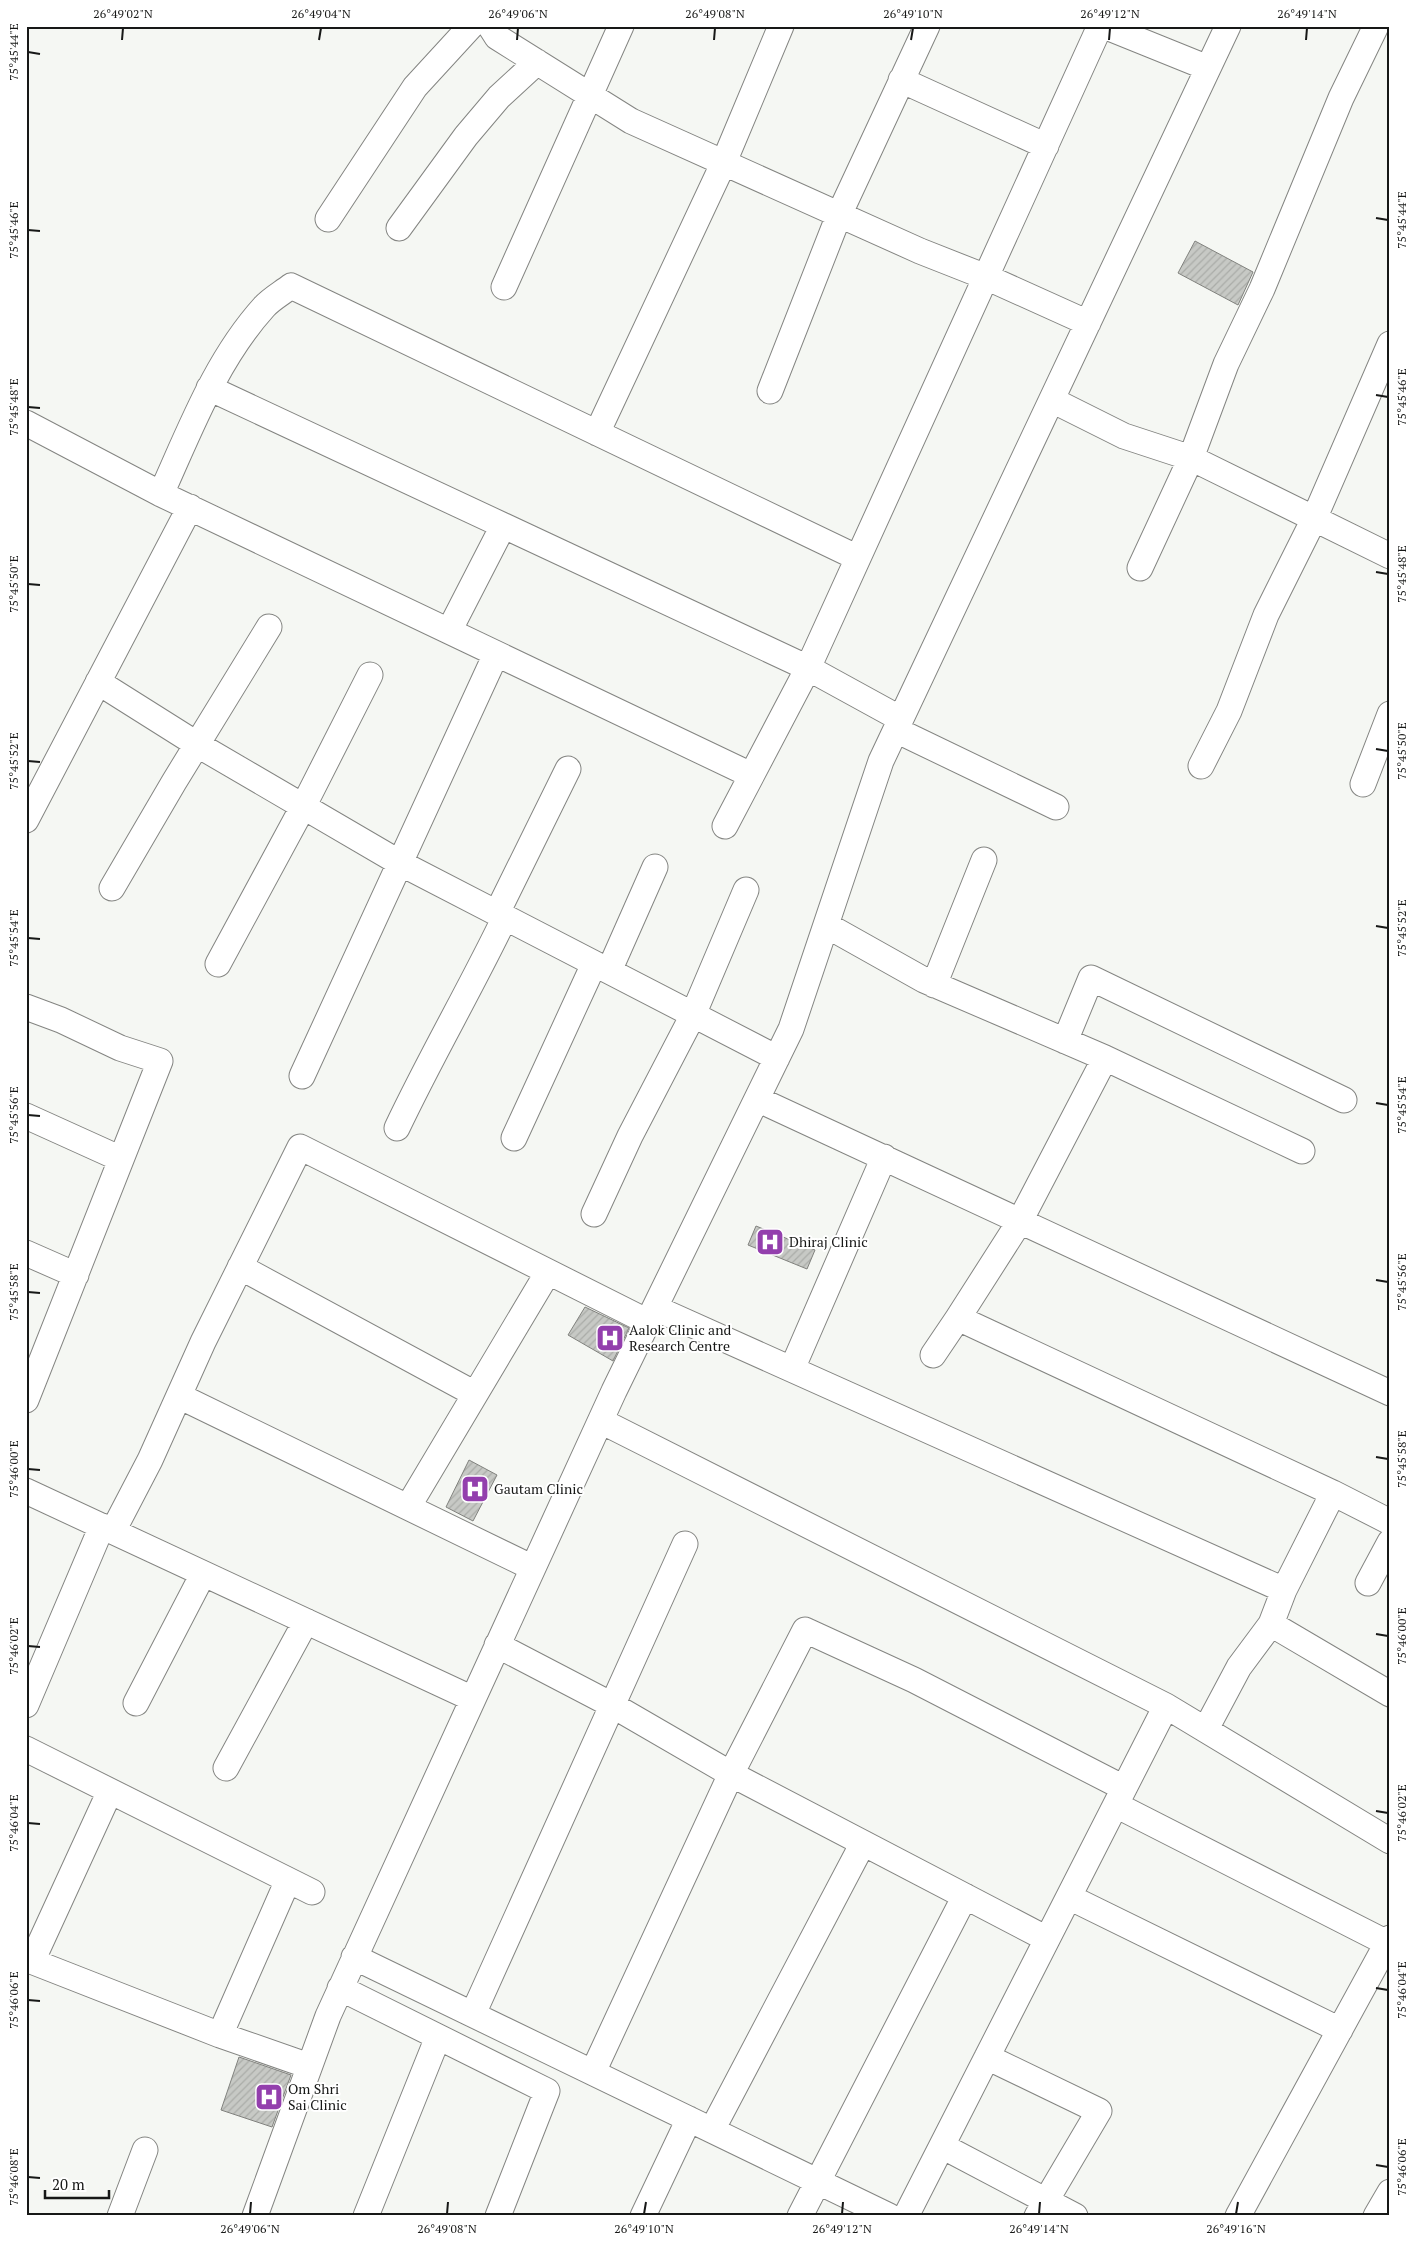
<svg xmlns="http://www.w3.org/2000/svg" width="1416" height="2242" font-family="'PT Serif',serif">
<style>
.building{fill:url(#building-hatch);stroke:#81827e}
.lines{fill:none;stroke-linecap:round;stroke-linejoin:round}
.minor-casing{stroke:#848582;stroke-width:27}
.minor{stroke:#fff;stroke-width:25}
.ticks{fill:none;stroke:#171817;stroke-width:2}
.labels{text-anchor:middle;stroke-width:4;stroke-linejoin:round;paint-order:stroke}
.poi-label{font-size:14px;fill:#171817;stroke:#fff;text-anchor:start}
.neatline{fill:none;stroke:#171817;stroke-width:2}
.ticks-label{font-size:12px;text-anchor:middle;fill:#171817}
</style>
<defs>
<pattern id="building-hatch" width="6" height="6" patternUnits="userSpaceOnUse" patternTransform="scale(1.25)"><rect width="6" height="6" fill="#c7c9c5"/><path d="M-1 1l2-2M0 6l6-6M5 7l2-2" fill="none" stroke="#aaaca8"/></pattern>
</defs>
<rect width="100%" height="100%" fill="#f5f7f3"/>
<path class="building" d="M 1195,241 L 1253,272 L 1238,305 L 1178,273 Z
M 756,1226 L 815,1250 L 807,1269 L 748,1245 Z
M 585,1307 L 629,1328 L 613,1361 L 568,1335 Z
M 469,1460 L 497,1475 L 473,1521 L 446,1507 Z
M 239,2057 L 291,2075 L 272,2127 L 221,2110 Z"/>
<g class="lines">
<defs>
<path id="minor" d="M 490,26 L 497,37 L 631,121 L 920,251 L 986,277 L 1088,323
M 1104,26 L 1208,68
M 901,80 L 1046,146
M 328,219 L 415,87 L 471,26
M 399,228 L 466,136 L 499,97 L 537,62
M 504,287 L 621,26
M 209,388 L 808,668 L 901,719
M 770,391 L 839,215 L 927,26
M 1052,400 L 1124,436 L 1191,458 L 1390,556
M 26,423 L 161,494 L 751,775
M 597,433 L 724,162 L 781,26
M 161,494 C 190,430 216,360 264,307 C 271,299 282,293 291,286 L 858,558
M 1140,568 L 1191,458 L 1226,364 L 1262,289 L 1341,98 L 1376,26
M 449,631 L 503,526
M 98,682 L 198,745 L 400,863 L 777,1058
M 896,730 L 1056,807
M 1201,766 L 1229,711 L 1266,615 L 1314,519 L 1390,344
M 1363,784 L 1390,714
M 26,820 L 190,507
M 725,826 L 808,668 L 1100,26
M 112,888 L 174,782 L 269,627
M 497,913 L 568,769
M 826,925 L 924,980 L 1105,1058 L 1302,1151
M 218,964 L 304,805 L 370,675
M 609,971 L 655,867
M 934,985 L 984,860
M 26,1007 L 61,1020 L 120,1048 L 160,1061 L 26,1400
M 1065,1041 L 1091,978 L 1344,1100
M 1105,1058 L 1020,1221 L 958,1318 L 1333,1493 L 1284,1590 L 1271,1624 L 1239,1667 L 1206,1729
M 302,1076 L 496,654
M 757,1099 L 1390,1393
M 26,1116 L 121,1159
M 397,1128 C 431,1056 471,988 505,917
M 514,1138 L 594,964
M 594,1214 L 630,1136 L 693,1015 L 746,890
M 26,1253 L 76,1275
M 240,1267 L 475,1394
M 655,1308 L 1284,1590
M 933,1355 L 958,1318
M 792,1369 L 884,1157
M 179,1396 L 533,1568
M 601,1421 L 1166,1706 L 1390,1841
M 26,1491 L 473,1699
M 1333,1493 L 1390,1522
M 408,1507 L 548,1272
M 113,1531 L 150,1460 L 203,1342 L 300,1147 L 648,1322
M 1368,1583 L 1390,1542
M 1271,1624 L 1390,1694
M 497,1645 L 612,1705 L 731,1774 L 1047,1939
M 136,1703 L 203,1574
M 26,1705 L 102,1526
M 26,1749 L 312,1892
M 226,1768 L 306,1621
M 1116,1805 L 1387,1943
M 1069,1897 L 1340,2030
M 354,1957 L 889,2216
M 26,1959 L 220,2035 L 309,2066
M 32,1961 L 110,1791
M 340,1988 L 547,2091 L 498,2216
M 473,2014 L 685,1544
M 220,2035 L 288,1880
M 987,2057 L 1099,2111 L 1037,2216
M 593,2072 L 731,1774 L 805,1630 L 914,1680 L 1124,1788
M 712,2130 L 863,1843
M 942,2146 L 1075,2216
M 120,2216 L 145,2150
M 255,2216 L 328,2016 L 614,1391 L 791,1029 L 881,761 L 1228,26
M 366,2216 L 438,2037
M 643,2216 L 689,2119
M 800,2216 L 965,1896
M 906,2216 L 1166,1706
M 1238,2216 L 1390,1938
M 1376,2216 L 1390,2192"/>
</defs>
<use href="#minor" class="minor-casing"/>
<use href="#minor" class="minor"/>
</g>
<path class="ticks" d="M 122,40 L 123,28M 319,40 L 321,28M 517,40 L 518,28M 714,40 L 715,28M 911,40 L 913,28M 1109,40 L 1110,28M 1306,40 L 1307,28M 28,52 L 40,54M 1376,218 L 1388,220M 28,230 L 40,231M 1376,395 L 1388,397M 28,407 L 40,408M 1376,572 L 1388,574M 28,584 L 40,585M 1376,749 L 1388,751M 28,761 L 40,762M 1376,926 L 1388,928M 28,938 L 40,939M 1376,1103 L 1388,1105M 28,1115 L 40,1116M 1376,1280 L 1388,1282M 28,1292 L 40,1293M 1376,1457 L 1388,1459M 28,1469 L 40,1470M 1376,1634 L 1388,1636M 28,1646 L 40,1647M 1376,1811 L 1388,1813M 28,1823 L 40,1824M 1376,1988 L 1388,1990M 28,2000 L 40,2001M 1376,2165 L 1388,2167M 28,2177 L 40,2178M 250,2214 L 251,2202M 447,2214 L 448,2202M 644,2214 L 646,2202M 842,2214 L 843,2202M 1039,2214 L 1040,2202M 1236,2214 L 1238,2202"/>
<defs>
<symbol id="hospital-square" viewBox="-11 -11 22 22"><rect x="-9" y="-9" width="18" height="18" rx="4" fill="#933fad" stroke="#fff"/><path d="M-5-5h3v3.5h4V-5h3V5h-3V1.5h-4V5h-3Z" fill="#fff"/></symbol>
</defs>
<g fill-rule="evenodd">
<use href="#hospital-square" x="754" y="1226" width="32" height="32"/>
<use href="#hospital-square" x="594" y="1322" width="32" height="32"/>
<use href="#hospital-square" x="459" y="1473" width="32" height="32"/>
<use href="#hospital-square" x="253" y="2081" width="32" height="32"/>
</g>
<g class="labels">
<g class="poi-label">
<text x="789" y="1247">Dhiraj Clinic</text>
<text x="629" y="1335">Aalok Clinic and<tspan x="629" dy="16">Research Centre</tspan></text>
<text x="494" y="1494">Gautam Clinic</text>
<text x="288" y="2094">Om Shri<tspan x="288" dy="16">Sai Clinic</tspan></text>
</g>
</g>
<rect width="1416" height="2242" fill="none" stroke="#ffffff" stroke-width="55"/>
<path d="M45 2190v8h64v-8" fill="none" stroke="#171817" stroke-width="2.5"/>
<text x="52" y="2190" font-size="15" fill="#171817" stroke="#ffffff" stroke-width="4" paint-order="stroke">20 m</text>
<rect x="28" y="28" width="1360" height="2186" class="neatline"/>
<g class="ticks-label">
<text x="123" y="18">26°49'02"N</text>
<text x="321" y="18">26°49'04"N</text>
<text x="518" y="18">26°49'06"N</text>
<text x="715" y="18">26°49'08"N</text>
<text x="913" y="18">26°49'10"N</text>
<text x="1110" y="18">26°49'12"N</text>
<text x="1307" y="18">26°49'14"N</text>
<text transform="translate(14 52) rotate(-90)" y="4">75°45'44"E</text>
<text transform="translate(1402 220) rotate(-90)" y="4">75°45'44"E</text>
<text transform="translate(14 230) rotate(-90)" y="4">75°45'46"E</text>
<text transform="translate(1402 397) rotate(-90)" y="4">75°45'46"E</text>
<text transform="translate(14 407) rotate(-90)" y="4">75°45'48"E</text>
<text transform="translate(1402 574) rotate(-90)" y="4">75°45'48"E</text>
<text transform="translate(14 584) rotate(-90)" y="4">75°45'50"E</text>
<text transform="translate(1402 751) rotate(-90)" y="4">75°45'50"E</text>
<text transform="translate(14 761) rotate(-90)" y="4">75°45'52"E</text>
<text transform="translate(1402 928) rotate(-90)" y="4">75°45'52"E</text>
<text transform="translate(14 938) rotate(-90)" y="4">75°45'54"E</text>
<text transform="translate(1402 1105) rotate(-90)" y="4">75°45'54"E</text>
<text transform="translate(14 1115) rotate(-90)" y="4">75°45'56"E</text>
<text transform="translate(1402 1282) rotate(-90)" y="4">75°45'56"E</text>
<text transform="translate(14 1292) rotate(-90)" y="4">75°45'58"E</text>
<text transform="translate(1402 1459) rotate(-90)" y="4">75°45'58"E</text>
<text transform="translate(14 1469) rotate(-90)" y="4">75°46'00"E</text>
<text transform="translate(1402 1636) rotate(-90)" y="4">75°46'00"E</text>
<text transform="translate(14 1646) rotate(-90)" y="4">75°46'02"E</text>
<text transform="translate(1402 1813) rotate(-90)" y="4">75°46'02"E</text>
<text transform="translate(14 1823) rotate(-90)" y="4">75°46'04"E</text>
<text transform="translate(1402 1990) rotate(-90)" y="4">75°46'04"E</text>
<text transform="translate(14 2000) rotate(-90)" y="4">75°46'06"E</text>
<text transform="translate(1402 2167) rotate(-90)" y="4">75°46'06"E</text>
<text transform="translate(14 2177) rotate(-90)" y="4">75°46'08"E</text>
<text x="250" y="2233">26°49'06"N</text>
<text x="447" y="2233">26°49'08"N</text>
<text x="644" y="2233">26°49'10"N</text>
<text x="842" y="2233">26°49'12"N</text>
<text x="1039" y="2233">26°49'14"N</text>
<text x="1236" y="2233">26°49'16"N</text>
</g>
</svg>
